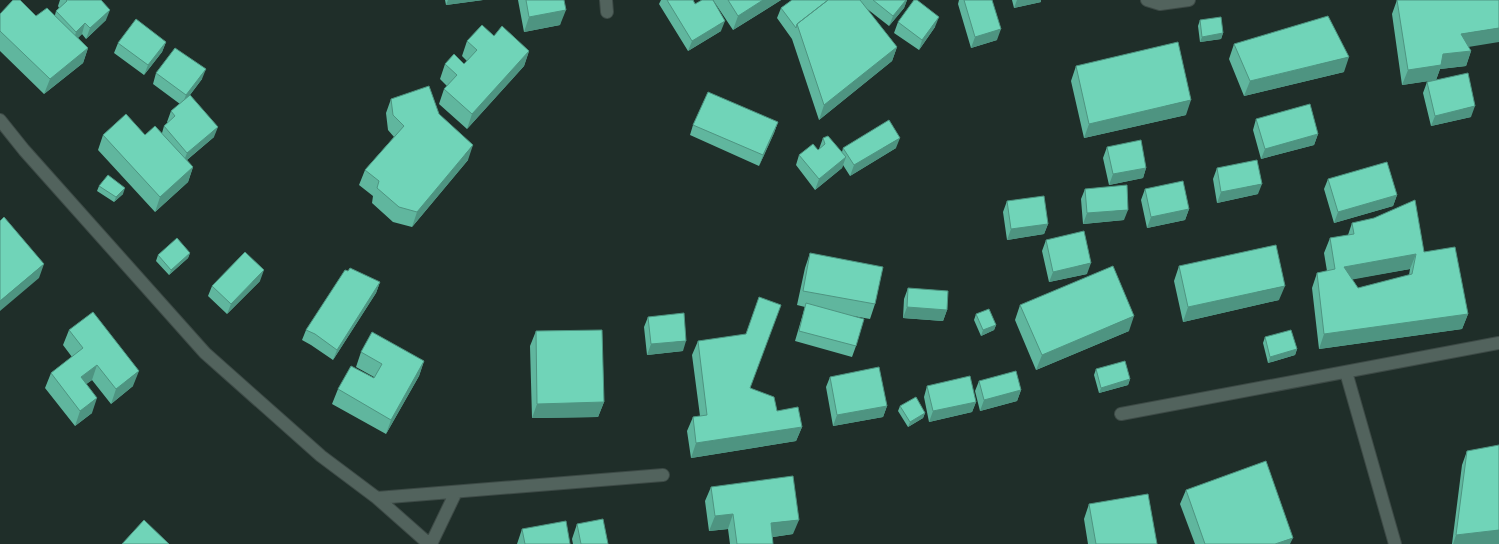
<svg xmlns="http://www.w3.org/2000/svg" width="1499" height="544" font-family="'PT Sans',sans-serif">
<style>
.lines{fill:none;stroke-linecap:round;stroke-linejoin:round}
.minor-casing{stroke:#3d4a46;stroke-width:14}
.minor{stroke:#52635d;stroke-width:12}
.wall{fill:#60b69e;fill-rule:evenodd}
.shaded-wall{fill:#4e9481}
.building{fill:#70d4b8;stroke:#4e9481;fill-rule:evenodd}
</style>
<rect width="100%" height="100%" fill="#1f2e29"/>
<g class="lines">
<defs>
<path id="minor" d="M 606,0 L 607,12
M 1147,0 L 1160,4 L 1189,0
M 0,120 L 24,150 L 205,353 L 321,456 L 377,498 L 429,544
M 1346,372 L 1395,544
M 1121,414 L 1499,343
M 377,498 L 663,475
M 431,544 L 456,492"/>
</defs>
<use href="#minor" class="minor-casing"/>
<use href="#minor" class="minor"/>
</g>
<path class="wall" d="M 60,0 L 101,0 L 106,20 L 86,39 L 82,34 L 78,38 L 88,48 L 83,63 L 44,94 L 0,51 L 0,14 L 36,16 L 55,15 L 56,11 L 59,8 L 58,6 Z
M 445,0 L 483,0 L 446,5 Z
M 518,0 L 564,0 L 560,25 L 524,32 Z
M 661,0 L 693,0 L 695,4 L 721,31 L 688,51 L 659,4 Z
M 713,0 L 781,0 L 733,30 Z
M 792,0 L 907,0 L 904,8 L 889,26 L 866,8 L 897,47 L 892,61 L 819,120 L 792,39 L 777,18 L 781,8 Z
M 959,0 L 992,0 L 997,40 L 971,48 L 958,4 Z
M 1012,0 L 1041,0 L 1041,2 L 1014,8 Z
M 1397,0 L 1471,51 L 1466,66 L 1440,69 L 1436,80 L 1471,117 L 1431,126 L 1423,93 L 1427,82 L 1435,80 L 1402,85 L 1392,14 Z
M 1200,20 L 1223,33 L 1221,39 L 1200,42 L 1198,26 Z
M 898,22 L 935,27 L 919,50 L 894,33 Z
M 494,36 L 529,51 L 524,66 L 467,129 L 439,104 L 444,89 L 447,86 L 440,79 L 445,64 L 464,64 L 467,61 L 462,56 L 467,41 Z
M 166,42 L 162,52 L 144,75 L 114,53 L 118,43 Z
M 1234,44 L 1344,72 L 1244,96 L 1229,59 Z
M 1076,66 L 1186,115 L 1084,138 L 1071,81 Z
M 156,73 L 202,79 L 190,95 L 214,137 L 187,160 L 193,167 L 188,182 L 155,212 L 98,150 L 103,135 L 145,135 L 162,133 L 164,126 L 168,123 L 167,122 L 171,111 L 180,104 L 153,84 Z
M 391,99 L 439,114 L 468,160 L 412,227 L 393,222 L 372,203 L 373,196 L 359,185 L 365,170 L 394,137 L 388,130 L 386,113 Z
M 1256,119 L 1318,134 L 1314,145 L 1261,159 L 1253,130 Z
M 778,122 L 774,133 L 759,166 L 690,135 L 693,125 Z
M 823,138 L 842,152 L 843,148 L 896,148 L 850,176 L 843,165 L 842,168 L 815,190 L 796,165 L 799,155 L 818,150 L 819,149 Z
M 1107,147 L 1146,168 L 1143,178 L 1109,185 L 1103,158 Z
M 1217,168 L 1258,194 L 1217,203 L 1213,179 Z
M 1328,179 L 1397,195 L 1393,206 L 1334,223 L 1324,189 Z
M 99,186 L 123,194 L 114,202 L 97,191 Z
M 1085,189 L 1124,220 L 1083,224 L 1081,199 Z
M 1145,189 L 1189,209 L 1185,220 L 1147,228 L 1141,200 Z
M 1007,201 L 1048,224 L 1044,234 L 1007,240 L 1003,212 Z
M 1352,223 L 1424,252 L 1468,314 L 1462,329 L 1319,349 L 1312,288 L 1317,273 L 1327,271 L 1324,253 L 1330,238 L 1348,235 ZM 1410,269 L 1409,275 L 1358,288 L 1352,279 Z
M 1046,240 L 1087,274 L 1049,282 L 1042,251 Z
M 190,253 L 188,258 L 169,275 L 156,261 L 158,255 Z
M 810,253 L 875,304 L 870,319 L 853,316 L 856,346 L 852,357 L 795,341 L 805,307 L 797,305 L 805,268 Z
M 1179,266 L 1279,300 L 1183,322 L 1174,281 Z
M 260,281 L 227,314 L 208,296 L 212,286 Z
M 380,282 L 376,293 L 333,360 L 311,345 L 302,340 L 306,330 Z
M 908,288 L 947,310 L 943,321 L 903,318 L 904,299 Z
M 1020,305 L 1129,331 L 1036,370 L 1015,320 Z
M 976,314 L 996,325 L 994,330 L 981,336 L 974,320 Z
M 648,317 L 683,351 L 647,355 L 644,327 Z
M 69,330 L 133,386 L 111,404 L 92,380 L 86,384 L 92,413 L 75,426 L 45,388 L 51,373 L 72,357 L 63,345 Z
M 536,331 L 604,402 L 598,417 L 532,418 L 530,346 Z
M 1265,337 L 1297,349 L 1295,355 L 1268,363 L 1263,343 Z
M 698,341 L 777,411 L 802,427 L 796,441 L 691,458 L 687,431 L 693,417 L 700,416 L 692,355 Z
M 361,352 L 424,361 L 419,376 L 386,434 L 332,404 L 338,389 L 374,378 L 374,377 L 356,367 Z
M 1096,369 L 1130,379 L 1128,385 L 1099,393 L 1094,375 Z
M 830,377 L 887,406 L 883,417 L 833,426 L 826,387 Z
M 979,381 L 1021,390 L 1017,401 L 980,411 L 975,391 Z
M 927,386 L 976,402 L 972,412 L 929,422 L 924,397 Z
M 900,406 L 925,413 L 923,418 L 908,427 L 898,411 Z
M 1467,451 L 1499,544 L 1452,544 L 1462,465 Z
M 711,487 L 793,534 L 773,537 L 773,544 L 730,544 L 728,529 L 709,531 L 705,501 Z
M 1186,490 L 1290,544 L 1195,544 L 1180,504 Z
M 1089,504 L 1157,544 L 1088,544 L 1084,519 Z
M 577,524 L 608,544 L 573,544 L 572,539 Z
M 522,529 L 570,544 L 517,544 Z"/>
<path class="shaded-wall" d="M 448,0 L 483,0 L 446,5 Z
M 763,0 L 781,0 L 733,30 L 738,16 Z
M 906,0 L 907,0 L 904,8 L 889,26 L 893,16 Z
M 1017,0 L 1041,0 L 1041,2 L 1014,8 Z
M 110,10 L 106,20 L 86,39 L 90,28 Z
M 566,10 L 560,25 L 524,32 L 529,17 Z
M 939,17 L 935,27 L 919,50 L 922,40 Z
M 725,21 L 721,31 L 688,51 L 692,41 Z
M 85,23 L 82,34 L 73,42 L 76,32 Z
M 1499,28 L 1499,42 L 1456,49 L 1461,34 Z
M 1001,29 L 997,40 L 971,48 L 975,37 Z
M 1223,33 L 1221,39 L 1200,42 L 1202,37 Z
M 166,42 L 162,52 L 144,75 L 148,65 Z
M 897,47 L 892,61 L 819,120 L 824,105 Z
M 88,48 L 83,63 L 44,94 L 50,79 Z
M 529,51 L 524,66 L 467,129 L 472,114 Z
M 1471,51 L 1466,66 L 1440,69 L 1436,80 L 1402,85 L 1408,70 L 1443,54 Z
M 1349,57 L 1344,72 L 1244,96 L 1250,81 Z
M 206,69 L 202,79 L 182,105 L 186,95 Z
M 1191,100 L 1186,115 L 1084,138 L 1089,124 Z
M 1475,106 L 1471,117 L 1431,126 L 1435,116 Z
M 778,122 L 774,133 L 759,166 L 763,155 Z
M 218,127 L 214,137 L 183,163 L 187,153 Z
M 1318,134 L 1314,145 L 1261,159 L 1265,149 Z
M 900,138 L 896,148 L 850,176 L 854,165 Z
M 473,145 L 468,160 L 412,227 L 417,212 Z
M 846,157 L 842,168 L 815,190 L 819,179 Z
M 193,167 L 188,182 L 155,212 L 160,197 Z
M 1146,168 L 1143,178 L 1109,185 L 1113,174 Z
M 1262,184 L 1258,194 L 1217,203 L 1221,192 Z
M 125,188 L 123,194 L 114,202 L 116,197 Z
M 1397,195 L 1393,206 L 1334,223 L 1338,212 Z
M 1189,209 L 1185,220 L 1147,228 L 1151,217 Z
M 1128,210 L 1124,220 L 1083,224 L 1087,213 Z
M 1048,224 L 1044,234 L 1007,240 L 1011,229 Z
M 190,253 L 188,258 L 169,275 L 171,270 Z
M 1416,254 L 1410,269 L 1339,282 L 1344,267 Z
M 1091,263 L 1087,274 L 1049,282 L 1053,272 Z
M 44,264 L 39,278 L 0,311 L 0,301 Z
M 264,270 L 260,281 L 227,314 L 231,304 Z
M 380,282 L 376,293 L 333,360 L 337,350 Z
M 1285,286 L 1279,300 L 1183,322 L 1188,307 Z
M 907,307 L 947,310 L 943,321 L 903,318 Z
M 1468,314 L 1462,329 L 1319,349 L 1324,334 Z
M 1134,316 L 1129,331 L 1036,370 L 1042,355 Z
M 996,325 L 994,330 L 981,336 L 983,330 Z
M 686,341 L 683,351 L 647,355 L 651,344 Z
M 1297,349 L 1295,355 L 1268,363 L 1270,357 Z
M 424,361 L 419,376 L 386,434 L 391,420 Z
M 97,365 L 92,380 L 76,392 L 81,377 Z
M 139,371 L 133,386 L 111,404 L 116,389 Z
M 1130,379 L 1128,385 L 1099,393 L 1101,388 Z
M 1021,390 L 1017,401 L 980,411 L 984,400 Z
M 97,398 L 92,413 L 75,426 L 80,411 Z
M 604,402 L 598,417 L 532,418 L 537,404 Z
M 976,402 L 972,412 L 929,422 L 933,411 Z
M 887,406 L 883,417 L 833,426 L 837,415 Z
M 925,413 L 923,418 L 908,427 L 910,422 Z
M 802,427 L 796,441 L 691,458 L 696,443 Z
M 733,514 L 728,529 L 709,531 L 715,516 Z
M 799,520 L 793,534 L 766,538 L 771,523 Z
M 1499,530 L 1499,544 L 1453,544 L 1456,535 Z
M 1293,538 L 1290,544 L 1275,544 Z"/>
<path class="building" d="M 13,0 L 20,0 L 36,16 L 47,8 L 88,48 L 50,79 L 0,31 L 0,14 Z
M 66,0 L 101,0 L 110,10 L 90,28 L 85,23 L 76,32 L 56,11 L 67,1 Z
M 526,0 L 564,0 L 566,10 L 529,17 Z
M 667,0 L 693,0 L 695,4 L 702,0 L 713,0 L 725,21 L 692,41 Z
M 728,0 L 763,0 L 738,16 Z
M 792,0 L 828,0 L 797,24 L 796,28 L 781,8 Z
M 828,0 L 860,0 L 897,47 L 824,105 L 797,24 Z
M 873,0 L 906,0 L 893,16 Z
M 914,0 L 917,0 L 939,17 L 922,40 L 898,22 Z
M 964,0 L 992,0 L 1001,29 L 975,37 Z
M 1397,0 L 1499,0 L 1499,28 L 1461,34 L 1471,51 L 1443,54 L 1441,65 L 1408,70 Z
M 1328,16 L 1349,57 L 1250,81 L 1234,44 Z
M 1221,17 L 1223,33 L 1202,37 L 1200,20 Z
M 136,19 L 166,42 L 148,65 L 118,43 Z
M 482,25 L 494,36 L 502,26 L 529,51 L 472,114 L 444,89 L 457,75 L 445,64 L 454,54 L 464,64 L 477,50 L 467,41 Z
M 1178,42 L 1191,100 L 1089,124 L 1076,66 Z
M 175,48 L 206,69 L 186,95 L 156,73 Z
M 1468,73 L 1475,106 L 1435,116 L 1427,82 Z
M 429,86 L 439,114 L 473,145 L 417,212 L 399,207 L 377,188 L 379,181 L 365,170 L 404,126 L 393,115 L 391,99 Z
M 708,92 L 778,122 L 763,155 L 693,125 Z
M 190,95 L 218,127 L 187,153 L 164,126 L 175,116 L 171,111 Z
M 1310,104 L 1318,134 L 1265,149 L 1256,119 Z
M 126,114 L 145,135 L 155,126 L 193,167 L 160,197 L 103,135 Z
M 889,120 L 900,138 L 854,165 L 843,148 Z
M 828,136 L 846,157 L 819,179 L 799,155 L 813,144 L 818,150 L 825,144 L 823,138 Z
M 1141,140 L 1146,168 L 1113,174 L 1107,147 Z
M 1257,160 L 1262,184 L 1221,192 L 1217,168 Z
M 1387,162 L 1397,195 L 1338,212 L 1328,179 Z
M 108,175 L 125,188 L 116,197 L 99,186 Z
M 1183,181 L 1189,209 L 1151,217 L 1145,189 Z
M 1127,185 L 1128,210 L 1087,213 L 1085,189 Z
M 1044,196 L 1048,224 L 1011,229 L 1007,201 Z
M 1415,200 L 1424,252 L 1455,247 L 1468,314 L 1324,334 L 1317,273 L 1335,269 L 1330,238 L 1354,234 L 1352,223 L 1374,218 ZM 1416,254 L 1412,274 L 1358,288 L 1344,267 Z
M 4,217 L 44,264 L 0,301 L 0,221 Z
M 1084,231 L 1091,263 L 1053,272 L 1046,240 Z
M 177,238 L 190,253 L 171,270 L 158,255 Z
M 1276,245 L 1285,286 L 1188,307 L 1179,266 Z
M 245,252 L 264,270 L 231,304 L 212,286 Z
M 810,253 L 883,267 L 875,304 L 803,291 Z
M 1113,266 L 1134,316 L 1042,355 L 1020,305 Z
M 350,268 L 380,282 L 337,350 L 315,334 L 306,330 L 345,270 L 348,271 Z
M 908,288 L 948,291 L 947,310 L 907,307 Z
M 759,297 L 781,305 L 750,388 L 774,397 L 777,411 L 798,407 L 802,427 L 696,443 L 693,417 L 707,415 L 698,341 L 746,334 Z
M 806,303 L 864,319 L 856,346 L 799,331 Z
M 989,309 L 996,325 L 983,330 L 976,314 Z
M 93,312 L 139,371 L 116,389 L 97,365 L 81,377 L 97,398 L 80,411 L 51,373 L 83,348 L 69,330 Z
M 684,313 L 686,341 L 651,344 L 648,317 Z
M 602,330 L 604,402 L 537,404 L 536,331 Z
M 1291,330 L 1297,349 L 1270,357 L 1265,337 Z
M 372,332 L 424,361 L 391,420 L 338,389 L 351,366 L 374,378 L 382,364 L 361,352 Z
M 1125,361 L 1130,379 L 1101,388 L 1096,369 Z
M 879,367 L 887,406 L 837,415 L 830,377 Z
M 1016,371 L 1021,390 L 984,400 L 979,381 Z
M 970,376 L 976,402 L 933,411 L 927,386 Z
M 916,397 L 925,413 L 910,422 L 900,406 Z
M 1499,445 L 1499,530 L 1456,535 L 1467,451 Z
M 1266,461 L 1293,538 L 1275,544 L 1205,544 L 1186,490 Z
M 793,476 L 799,520 L 771,523 L 773,544 L 737,544 L 733,514 L 715,516 L 711,487 Z
M 1148,494 L 1157,544 L 1096,544 L 1089,504 Z
M 603,519 L 608,544 L 581,544 L 577,524 Z
M 144,520 L 169,544 L 122,544 Z
M 566,521 L 570,544 L 525,544 L 522,529 Z"/>
</svg>
